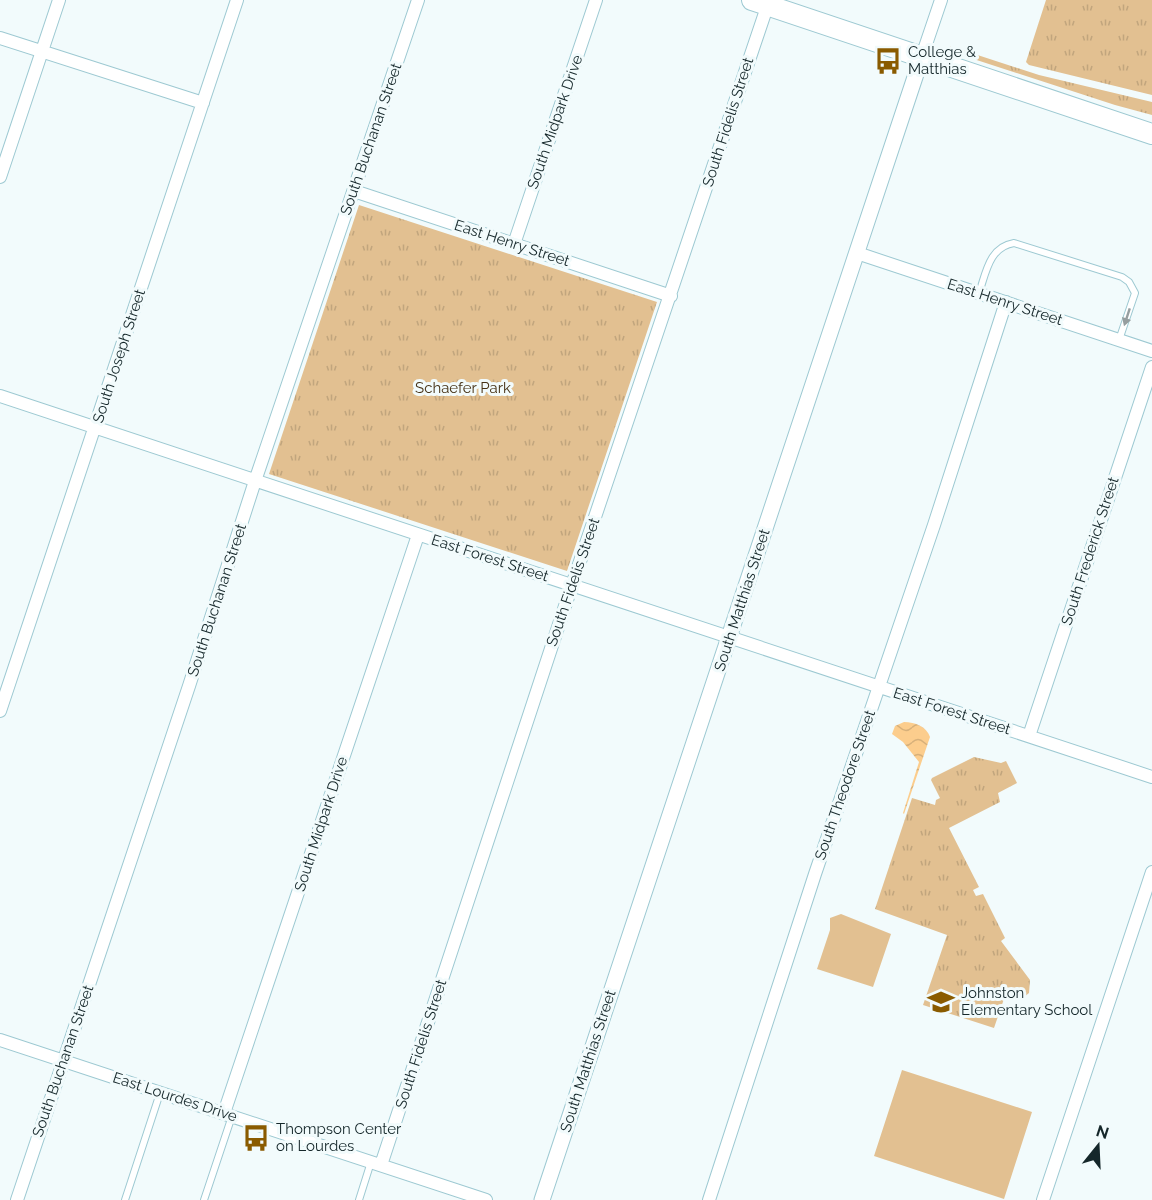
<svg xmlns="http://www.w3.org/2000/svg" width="1152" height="1200" font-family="Raleway,sans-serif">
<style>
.grass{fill:url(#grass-tufts)}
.pitch{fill:#e2c091}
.water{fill:url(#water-waves)}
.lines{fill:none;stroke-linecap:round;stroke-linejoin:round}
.service-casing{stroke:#9dc9d2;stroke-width:8}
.minor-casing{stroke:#9dc9d2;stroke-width:14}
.tertiary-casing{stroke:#9dc9d2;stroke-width:17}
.primary-casing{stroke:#9dc9d2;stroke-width:22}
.service{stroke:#fff;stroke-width:6}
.minor{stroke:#fff;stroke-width:12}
.tertiary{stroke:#fff;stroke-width:15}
.primary{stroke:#fff;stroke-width:20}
.oneway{fill:#969e9f}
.labels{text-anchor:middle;stroke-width:6;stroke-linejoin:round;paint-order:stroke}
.poi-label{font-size:15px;fill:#15272a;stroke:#f2fbfc;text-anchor:start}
.street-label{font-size:15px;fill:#15272a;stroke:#f2fbfc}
.park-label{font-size:15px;fill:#463216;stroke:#f2fbfc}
</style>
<defs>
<pattern id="grass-tufts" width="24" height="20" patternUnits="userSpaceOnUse" patternTransform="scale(1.5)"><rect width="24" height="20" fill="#e2c091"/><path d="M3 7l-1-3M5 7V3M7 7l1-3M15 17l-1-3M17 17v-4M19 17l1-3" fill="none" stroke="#c1a57d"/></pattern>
<pattern id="water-waves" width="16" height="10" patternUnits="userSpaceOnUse" patternTransform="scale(1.5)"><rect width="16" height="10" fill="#fccd8d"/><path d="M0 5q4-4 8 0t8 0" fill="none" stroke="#d7b07a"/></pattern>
</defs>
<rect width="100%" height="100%" fill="#f2fbfc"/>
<path class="grass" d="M 1046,0 L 1152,0 L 1152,95 L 1029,65 L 1026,62 Z
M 950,46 L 1039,75 L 1152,102 L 1152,115 L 1115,105 L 949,51 Z
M 359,205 L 657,302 L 567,571 L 269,474 Z
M 974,757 L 1001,763 L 1006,761 L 1017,783 L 998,793 L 1000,802 L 949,828 L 979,887 L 973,890 L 976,896 L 983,894 L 1005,938 L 1001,941 L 1030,980 L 1029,993 L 1024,997 L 1006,993 L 994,1028 L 923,1005 L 947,935 L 875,909 L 912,798 L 935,805 L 936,800 L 940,798 L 931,780 L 932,778 Z"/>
<path class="pitch" d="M 841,914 L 891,934 L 873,987 L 817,969 L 830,930 L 830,918 Z
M 902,1070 L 1032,1112 L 1004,1199 L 874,1156 Z"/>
<path class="water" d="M 904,722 C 915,722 927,727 930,737 L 904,814 L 903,813 L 919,762 L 903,742 L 892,734 L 895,726 Z"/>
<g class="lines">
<defs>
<path id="service" d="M 979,293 C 986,273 989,247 1014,243 L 1122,277 L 1129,282 L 1135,293 L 1119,340
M 125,1200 L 160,1093
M 204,1200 L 232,1116
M 359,1200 L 371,1162"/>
<path id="minor" d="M 0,38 L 203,103
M 922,56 L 941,0
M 0,177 L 59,0
M 354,191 L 671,296
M 514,244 L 596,0
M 857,253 L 1152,351
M 0,396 L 1152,777
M 0,711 L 237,0
M 1029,736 L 1152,367
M 0,1040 L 486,1200
M 224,1113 L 418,535
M 381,1165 L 567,600 L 769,1
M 17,1200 L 189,686 L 255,481 L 418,0
M 709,1200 L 815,874 L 934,525 L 1006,302
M 1043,1200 L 1152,872"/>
<path id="tertiary" d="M 542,1200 L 922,56"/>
<path id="primary" d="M 752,0 L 1152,134"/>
</defs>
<use href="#service" class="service-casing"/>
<use href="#minor" class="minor-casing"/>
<use href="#tertiary" class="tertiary-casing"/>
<use href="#primary" class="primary-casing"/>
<use href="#service" class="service"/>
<use href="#minor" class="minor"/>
<use href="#tertiary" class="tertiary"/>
<use href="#primary" class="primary"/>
</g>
<defs><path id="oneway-solid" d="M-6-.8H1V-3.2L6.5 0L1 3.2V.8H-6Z" transform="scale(1.5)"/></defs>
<use class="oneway" href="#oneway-solid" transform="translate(1127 317) rotate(108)"/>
<defs>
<symbol id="bus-bare" viewBox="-9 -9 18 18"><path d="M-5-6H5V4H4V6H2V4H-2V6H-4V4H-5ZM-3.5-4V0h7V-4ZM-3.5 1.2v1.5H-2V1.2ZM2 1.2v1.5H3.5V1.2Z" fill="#8a5b00" stroke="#f2fbfc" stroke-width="2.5" paint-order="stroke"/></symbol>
<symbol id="school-bare" viewBox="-9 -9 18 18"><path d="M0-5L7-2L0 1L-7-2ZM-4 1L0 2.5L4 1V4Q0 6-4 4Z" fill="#8a5b00" stroke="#f2fbfc" stroke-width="2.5" paint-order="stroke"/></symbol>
</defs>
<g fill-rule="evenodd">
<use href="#bus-bare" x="869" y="42" width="38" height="38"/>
<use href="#school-bare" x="922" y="983" width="38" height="38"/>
<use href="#bus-bare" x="237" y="1119" width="38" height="38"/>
</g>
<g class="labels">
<g class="poi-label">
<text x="908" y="57">College &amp;<tspan x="908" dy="17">Matthias</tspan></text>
<text x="961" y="998">Johnston<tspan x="961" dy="17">Elementary School</tspan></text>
<text x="276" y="1134">Thompson Center<tspan x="276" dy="17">on Lourdes</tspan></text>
</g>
<g class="street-label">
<text transform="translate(555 122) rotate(-71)" y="5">South Midpark Drive</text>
<text transform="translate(728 122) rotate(-72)" y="5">South Fidelis Street</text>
<text transform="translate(371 139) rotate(-71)" y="5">South Buchanan Street</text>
<text transform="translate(512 243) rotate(18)" y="5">East Henry Street</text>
<text transform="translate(1005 302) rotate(18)" y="5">East Henry Street</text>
<text transform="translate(119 356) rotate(-72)" y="5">South Joseph Street</text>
<text transform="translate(1090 551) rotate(-72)" y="5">South Frederick Street</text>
<text transform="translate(490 558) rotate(18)" y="5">East Forest Street</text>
<text transform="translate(573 582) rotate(-71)" y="5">South Fidelis Street</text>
<text transform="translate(217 600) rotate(-72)" y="5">South Buchanan Street</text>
<text transform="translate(742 600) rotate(-72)" y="5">South Matthias Street</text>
<text transform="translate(952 711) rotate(18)" y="5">East Forest Street</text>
<text transform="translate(845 785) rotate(-71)" y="5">South Theodore Street</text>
<text transform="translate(321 824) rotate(-72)" y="5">South Midpark Drive</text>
<text transform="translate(421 1044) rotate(-72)" y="5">South Fidelis Street</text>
<text transform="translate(63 1061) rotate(-71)" y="5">South Buchanan Street</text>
<text transform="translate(588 1061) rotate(-72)" y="5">South Matthias Street</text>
<text transform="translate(175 1097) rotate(18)" y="5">East Lourdes Drive</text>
</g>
<g class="park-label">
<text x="463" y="393">Schaefer Park</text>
</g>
</g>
<g transform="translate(1098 1146) rotate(18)" stroke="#f2fbfc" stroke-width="4.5" paint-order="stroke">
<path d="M0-4.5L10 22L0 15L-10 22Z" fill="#15272a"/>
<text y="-9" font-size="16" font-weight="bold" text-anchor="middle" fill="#15272a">N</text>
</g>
</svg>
